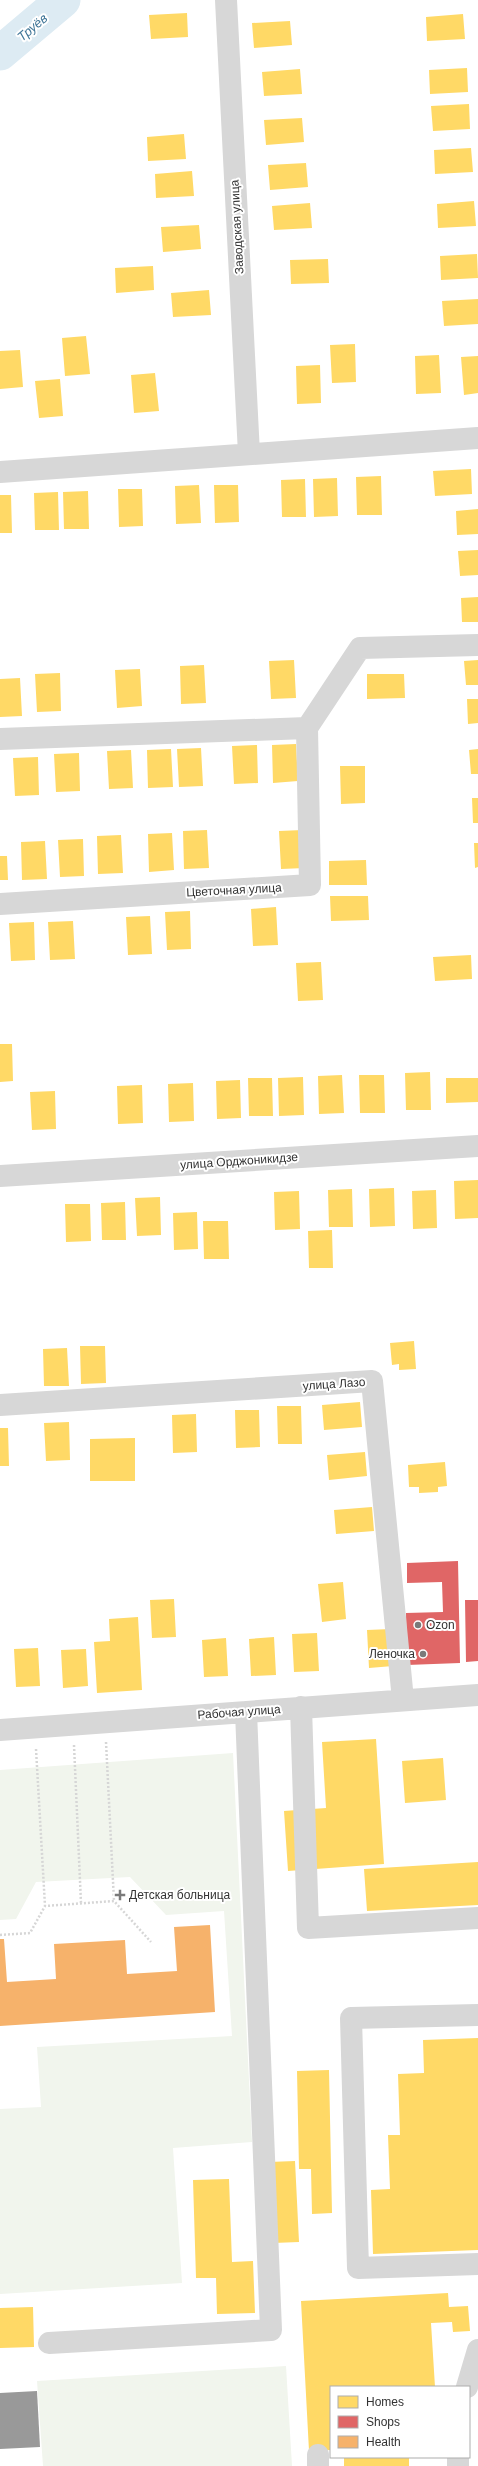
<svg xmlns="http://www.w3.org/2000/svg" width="478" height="2466" font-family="Helvetica,sans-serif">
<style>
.green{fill:#f1f5ed}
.homes{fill:#ffd966}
.shops{fill:#e06666}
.health{fill:#f6b26b}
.industry{fill:#999}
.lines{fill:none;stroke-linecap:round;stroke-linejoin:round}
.river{stroke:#ddebf3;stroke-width:35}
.path{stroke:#d6d6d6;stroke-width:2.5;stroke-dasharray:2 2;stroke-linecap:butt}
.minor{stroke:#d7d7d7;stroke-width:22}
.poi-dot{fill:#7a7a7a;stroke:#fff;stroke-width:1.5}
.labels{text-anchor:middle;stroke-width:4;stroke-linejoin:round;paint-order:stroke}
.street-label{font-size:12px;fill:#333;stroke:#fff}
.poi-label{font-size:12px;fill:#333;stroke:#fff;text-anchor:start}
.water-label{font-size:13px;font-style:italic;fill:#3f7597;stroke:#fff}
</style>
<rect width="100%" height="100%" fill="#fff"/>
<path class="green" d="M 233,1753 L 252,2142 L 173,2148 L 182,2283 L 0,2294 L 0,2109 L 41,2107 L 37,2047 L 232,2036 L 224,1911 L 166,1915 L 130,1877 L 36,1882 L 16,1919 L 0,1920 L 0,1770 Z
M 286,2366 L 292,2466 L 43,2466 L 37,2381 Z"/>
<path class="homes" d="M 187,13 L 188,37 L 151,39 L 149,15 Z
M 463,14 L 465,39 L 427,41 L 426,17 Z
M 290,21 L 292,45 L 254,48 L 252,23 Z
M 467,68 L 468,92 L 430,94 L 429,70 Z
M 300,69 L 302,94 L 264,96 L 262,72 Z
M 469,104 L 470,129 L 433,131 L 431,106 Z
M 302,118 L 304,142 L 266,145 L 264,120 Z
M 184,134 L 186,159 L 148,161 L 147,137 Z
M 471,148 L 473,172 L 435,174 L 434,150 Z
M 306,163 L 308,187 L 270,190 L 268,165 Z
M 192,171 L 194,196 L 156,198 L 155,174 Z
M 474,201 L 476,226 L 438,228 L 437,204 Z
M 310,203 L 312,228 L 274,230 L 272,206 Z
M 199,225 L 201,249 L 163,252 L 161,227 Z
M 477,254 L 478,278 L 441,280 L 440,256 Z
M 328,259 L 329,283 L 291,284 L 290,260 Z
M 153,266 L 154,290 L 116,293 L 115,268 Z
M 209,290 L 211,315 L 173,317 L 171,293 Z
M 478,299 L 478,324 L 444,326 L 442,301 Z
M 86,336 L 90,374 L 65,376 L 62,338 Z
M 355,344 L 356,382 L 332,383 L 330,345 Z
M 20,350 L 23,387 L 0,389 L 0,351 Z
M 439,355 L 441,393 L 416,394 L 415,356 Z
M 478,356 L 478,393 L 464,395 L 461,357 Z
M 320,365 L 321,403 L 297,404 L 296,366 Z
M 155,373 L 159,411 L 134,413 L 131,375 Z
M 60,379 L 63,416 L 39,418 L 35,381 Z
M 471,469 L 472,494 L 435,496 L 433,471 Z
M 381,476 L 382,515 L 357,515 L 356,477 Z
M 337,478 L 338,516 L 314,517 L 313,479 Z
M 305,479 L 306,517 L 282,517 L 281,480 Z
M 199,485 L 201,523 L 176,524 L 175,486 Z
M 214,485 L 238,485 L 239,522 L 215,523 Z
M 118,489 L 142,489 L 143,526 L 119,527 Z
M 88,491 L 89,529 L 64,529 L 63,492 Z
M 58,492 L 59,530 L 35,530 L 34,493 Z
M 0,495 L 11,495 L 12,533 L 0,533 Z
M 478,509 L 478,534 L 457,535 L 456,511 Z
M 478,550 L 478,575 L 460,576 L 458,551 Z
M 478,597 L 478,622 L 462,622 L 461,598 Z
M 294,660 L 296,698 L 271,699 L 269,661 Z
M 478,660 L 478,685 L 466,685 L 464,661 Z
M 204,665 L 206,703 L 181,704 L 180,666 Z
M 140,669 L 142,706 L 117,708 L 115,670 Z
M 60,673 L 61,711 L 37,712 L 35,674 Z
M 367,674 L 404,674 L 405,698 L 367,699 Z
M 20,678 L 22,716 L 0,717 L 0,679 Z
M 467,699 L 478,699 L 478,723 L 468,724 Z
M 296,744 L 298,781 L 273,783 L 272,745 Z
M 257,745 L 258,783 L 234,784 L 232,746 Z
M 201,748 L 203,786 L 179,787 L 177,749 Z
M 171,749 L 173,787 L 148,788 L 147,750 Z
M 478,749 L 478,774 L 471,774 L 469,750 Z
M 131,750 L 133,788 L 109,789 L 107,751 Z
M 79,753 L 80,791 L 56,792 L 54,754 Z
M 38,757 L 39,795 L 15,796 L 13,758 Z
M 340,766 L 365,766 L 365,803 L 341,804 Z
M 472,798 L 478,798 L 478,823 L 473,823 Z
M 207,830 L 209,868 L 184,869 L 183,831 Z
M 303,830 L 305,868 L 281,869 L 279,831 Z
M 172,833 L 174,870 L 149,872 L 148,834 Z
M 121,835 L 123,873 L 98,874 L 97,836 Z
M 83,839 L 84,876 L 60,877 L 58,840 Z
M 45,841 L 47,879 L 22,880 L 21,842 Z
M 474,843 L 478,843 L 478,867 L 475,868 Z
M 0,856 L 7,856 L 8,880 L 0,880 Z
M 366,860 L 367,885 L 329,885 L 329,861 Z
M 330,896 L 368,896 L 369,920 L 331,921 Z
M 276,907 L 278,945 L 253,946 L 251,909 Z
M 190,911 L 191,949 L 167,950 L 165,912 Z
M 150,916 L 152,954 L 128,955 L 126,917 Z
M 73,921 L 75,959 L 50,960 L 48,922 Z
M 34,922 L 35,960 L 11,961 L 9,923 Z
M 471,955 L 472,979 L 435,981 L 433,957 Z
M 321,962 L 323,1000 L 298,1001 L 296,963 Z
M 0,1044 L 12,1044 L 13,1081 L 0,1082 Z
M 430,1072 L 431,1110 L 406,1110 L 405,1073 Z
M 342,1075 L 344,1113 L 319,1114 L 318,1076 Z
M 359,1075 L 384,1075 L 385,1113 L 360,1113 Z
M 303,1077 L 304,1115 L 279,1116 L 278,1078 Z
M 248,1078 L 272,1078 L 273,1116 L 249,1116 Z
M 446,1078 L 478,1078 L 478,1102 L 446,1103 Z
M 240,1080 L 241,1118 L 217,1119 L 216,1081 Z
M 193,1083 L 194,1121 L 169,1122 L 168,1084 Z
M 142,1085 L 143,1123 L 118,1124 L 117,1086 Z
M 55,1091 L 56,1129 L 32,1130 L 30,1092 Z
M 478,1180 L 478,1218 L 455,1219 L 454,1181 Z
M 394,1188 L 395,1226 L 370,1227 L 369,1189 Z
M 352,1189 L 353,1227 L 329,1227 L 328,1190 Z
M 436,1190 L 437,1228 L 413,1229 L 412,1191 Z
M 299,1191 L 300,1229 L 275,1230 L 274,1192 Z
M 160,1197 L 161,1235 L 137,1236 L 135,1198 Z
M 125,1202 L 126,1240 L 102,1240 L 101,1203 Z
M 65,1204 L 90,1204 L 91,1241 L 66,1242 Z
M 197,1212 L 198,1249 L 174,1250 L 173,1213 Z
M 203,1221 L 228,1221 L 229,1259 L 204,1259 Z
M 332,1230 L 333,1268 L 309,1268 L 308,1231 Z
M 414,1341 L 416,1369 L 399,1370 L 399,1364 L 392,1365 L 390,1343 Z
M 80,1346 L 105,1346 L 106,1383 L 81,1384 Z
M 67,1348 L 69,1386 L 44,1386 L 43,1349 Z
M 360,1402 L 362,1427 L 324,1430 L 322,1405 Z
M 277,1406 L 301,1406 L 302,1444 L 278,1444 Z
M 235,1410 L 259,1410 L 260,1447 L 236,1448 Z
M 196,1414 L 197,1452 L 173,1453 L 172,1415 Z
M 69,1422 L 70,1460 L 46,1461 L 44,1423 Z
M 0,1428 L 8,1428 L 9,1466 L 0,1466 Z
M 135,1438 L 135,1481 L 90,1481 L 90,1439 Z
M 365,1452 L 367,1476 L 329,1480 L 327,1455 Z
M 445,1462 L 447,1486 L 438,1487 L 438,1492 L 419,1493 L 419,1487 L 409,1487 L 408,1465 Z
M 372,1507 L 374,1531 L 336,1534 L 334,1510 Z
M 343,1582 L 346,1619 L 322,1622 L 318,1584 Z
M 174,1599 L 176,1637 L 152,1638 L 150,1600 Z
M 138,1617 L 142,1690 L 97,1693 L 94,1642 L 110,1641 L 109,1619 Z
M 391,1629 L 393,1666 L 369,1668 L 367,1630 Z
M 317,1633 L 319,1671 L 294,1672 L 292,1634 Z
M 274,1637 L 276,1675 L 251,1676 L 249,1639 Z
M 226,1638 L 228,1676 L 204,1677 L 202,1640 Z
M 38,1648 L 40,1686 L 16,1687 L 14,1649 Z
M 86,1649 L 88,1686 L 63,1688 L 61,1650 Z
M 376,1739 L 384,1864 L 288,1871 L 284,1811 L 326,1808 L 322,1742 Z
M 443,1758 L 446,1800 L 405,1803 L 402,1761 Z
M 478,1862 L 478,1905 L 367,1911 L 364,1869 Z
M 478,2038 L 478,2250 L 373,2254 L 371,2190 L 390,2189 L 388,2135 L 400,2135 L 398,2074 L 424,2073 L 423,2040 Z
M 329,2070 L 332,2213 L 312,2214 L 311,2169 L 299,2169 L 297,2071 Z
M 295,2161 L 299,2242 L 273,2243 L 269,2162 Z
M 229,2179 L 232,2262 L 253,2261 L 255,2313 L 217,2314 L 216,2278 L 196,2278 L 193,2180 Z
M 448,2293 L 449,2307 L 468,2306 L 470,2331 L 453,2332 L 452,2322 L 431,2323 L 435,2387 L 331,2387 L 331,2450 L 309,2451 L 301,2301 Z
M 33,2307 L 34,2347 L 0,2348 L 0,2308 Z
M 344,2457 L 409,2457 L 409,2466 L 344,2466 Z"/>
<path class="shops" d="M 458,1561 L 460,1663 L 407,1665 L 406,1613 L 443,1612 L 442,1582 L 407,1583 L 407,1563 Z
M 465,1600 L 478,1600 L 478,1661 L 466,1662 Z"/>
<path class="health" d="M 210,1925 L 215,2012 L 0,2026 L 0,1939 L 4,1939 L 7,1982 L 56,1979 L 54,1944 L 125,1940 L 127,1974 L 177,1971 L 174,1927 Z"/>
<path class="industry" d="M 37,2391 L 40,2447 L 0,2449 L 0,2393 Z"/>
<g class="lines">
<path class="river" d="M 0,53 L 63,0"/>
<path class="path" d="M 106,1742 L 114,1901
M 74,1745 L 81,1903
M 36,1749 L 45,1906
M 0,1935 L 30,1933 L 45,1906 L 114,1901 L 151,1942"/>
<path class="minor" d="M 226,0 L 249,454
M 0,472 L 478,438
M 0,739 L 307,728
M 0,904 L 310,885 L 307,728 L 360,648 L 478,645
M 0,1176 L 478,1146
M 0,1405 L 372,1381 L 403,1700
M 301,1707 L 308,1928 L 478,1918
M 0,1730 L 478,1695
M 478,2015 L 351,2018 L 358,2268 L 478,2264
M 49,2343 L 271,2330 L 246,1712
M 467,2387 L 478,2350
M 318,2455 L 318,2466
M 458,2457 L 458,2466"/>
</g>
<g class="poi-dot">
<circle cx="418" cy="1625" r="4"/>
<circle cx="423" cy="1654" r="4"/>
<path d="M118 1889h4v4h4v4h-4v4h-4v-4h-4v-4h4z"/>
</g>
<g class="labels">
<g class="street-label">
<text transform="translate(237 227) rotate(-93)" y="4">Заводская улица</text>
<text transform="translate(234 890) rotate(-3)" y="4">Цветочная улица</text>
<text transform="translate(239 1161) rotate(-4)" y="4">улица Орджоникидзе</text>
<text transform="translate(334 1384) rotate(-4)" y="4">улица Лазо</text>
<text transform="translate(239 1712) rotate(-4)" y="4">Рабочая улица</text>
</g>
<g class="poi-label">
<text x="426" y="1629">Ozon</text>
<text x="415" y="1658" text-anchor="end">Леночка</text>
<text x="129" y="1899">Детская больница</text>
</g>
<g class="water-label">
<text transform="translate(32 27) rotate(-40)" y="5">Труёв</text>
</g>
</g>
<rect x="330" y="2386" width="140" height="72" fill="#ffffff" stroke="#adadad"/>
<rect x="338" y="2396" width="20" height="12" fill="#ffd966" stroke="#adadad"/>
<text x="366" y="2406" font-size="12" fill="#333333">Homes</text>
<rect x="338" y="2416" width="20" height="12" fill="#e06666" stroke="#adadad"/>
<text x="366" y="2426" font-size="12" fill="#333333">Shops</text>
<rect x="338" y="2436" width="20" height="12" fill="#f6b26b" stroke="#adadad"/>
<text x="366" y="2446" font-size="12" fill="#333333">Health</text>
</svg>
